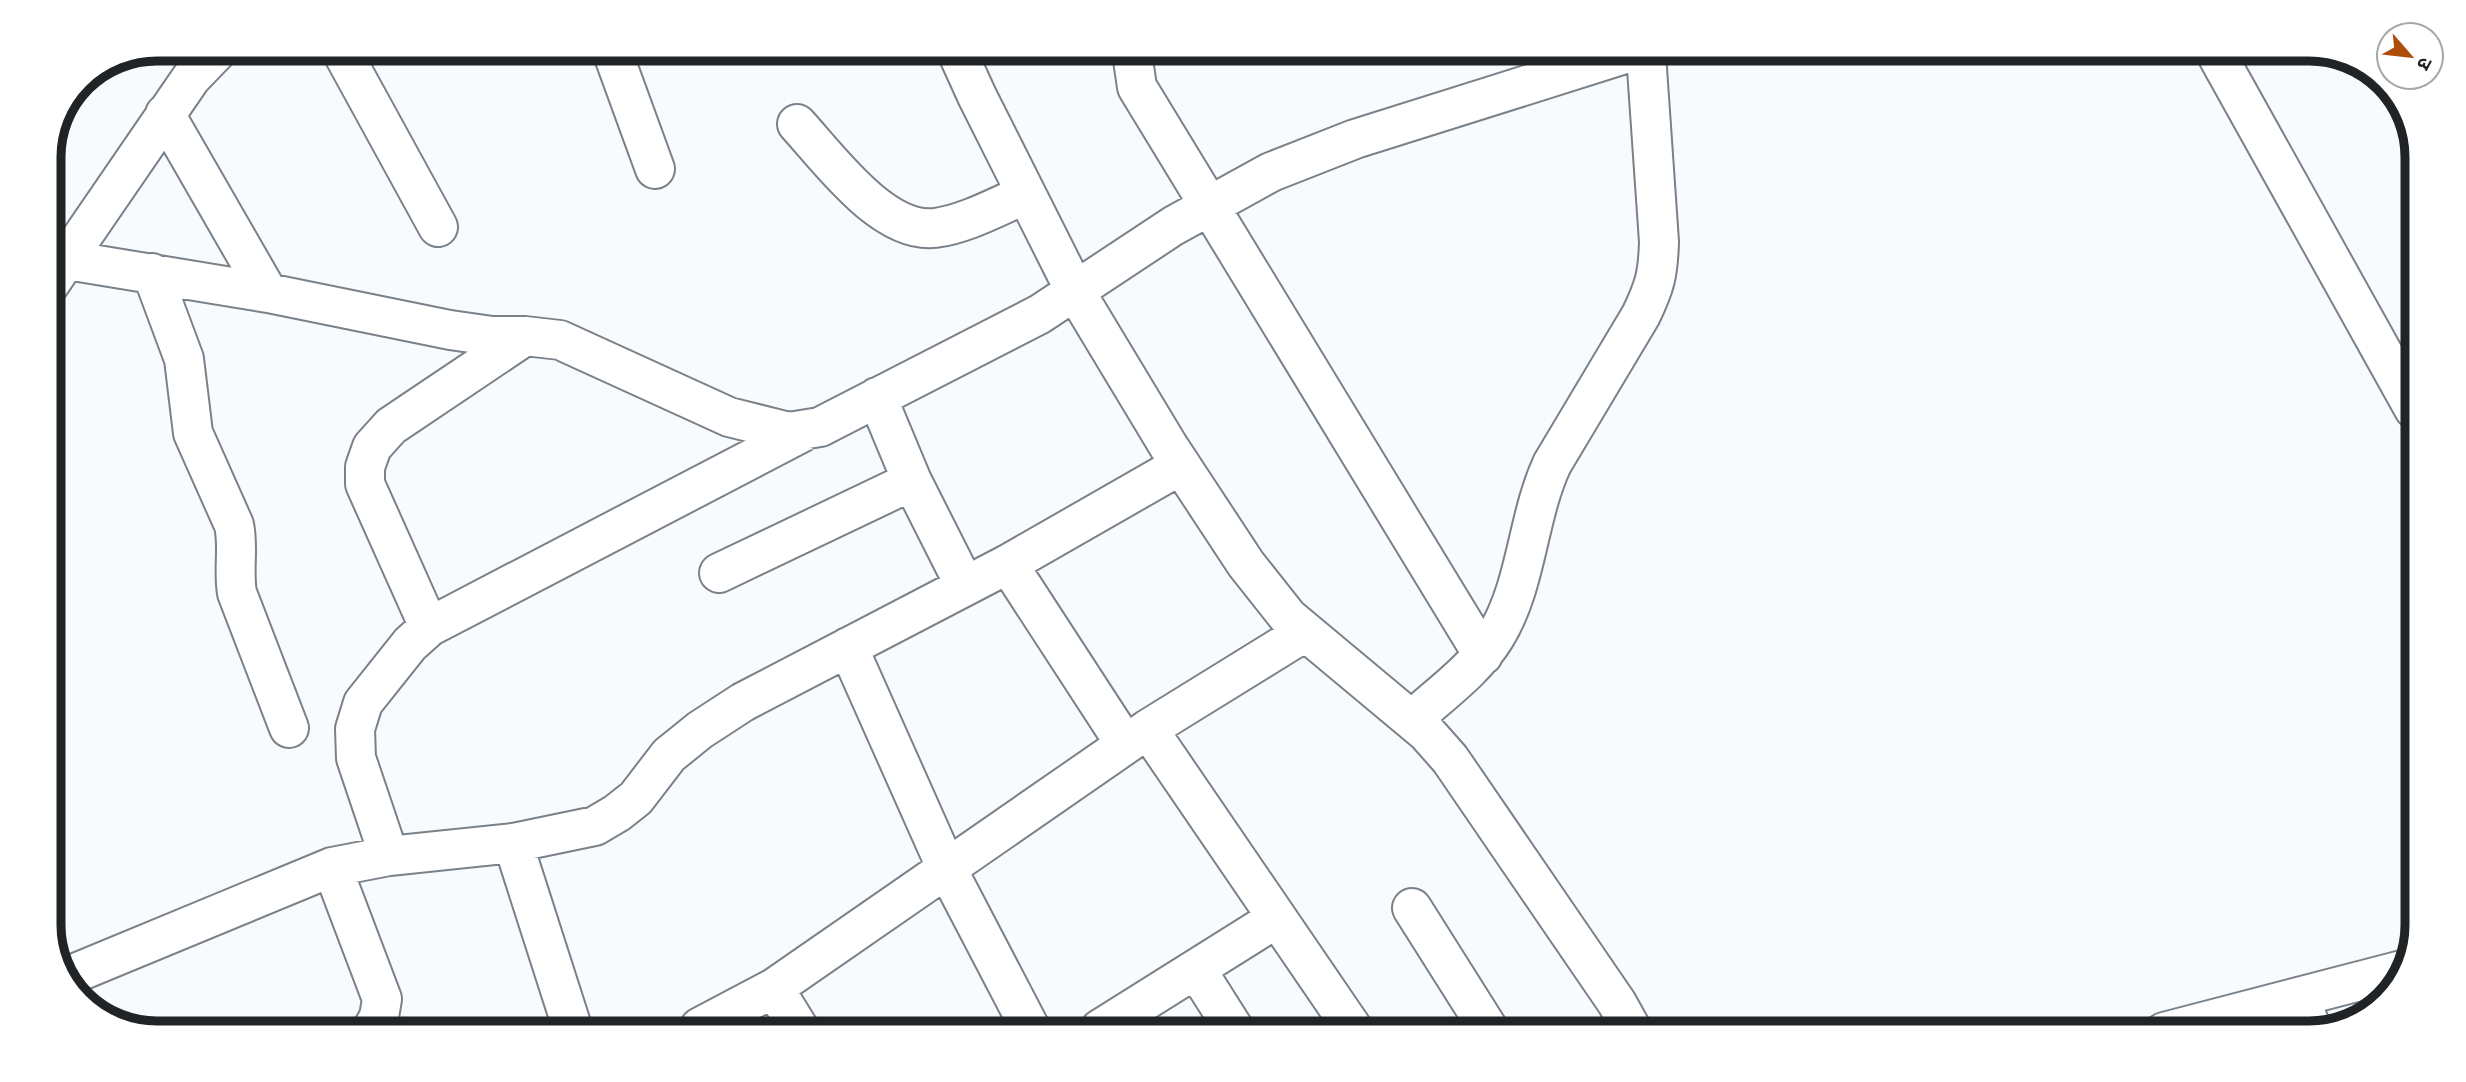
<svg xmlns="http://www.w3.org/2000/svg" width="2466" height="1082" font-family="Mulish,'Noto Sans Devanagari',sans-serif">
<style>
.lines{fill:none;stroke-linecap:round;stroke-linejoin:round}
.street-casing{stroke:#7a8188;stroke-width:42}
.street{stroke:#fff;stroke-width:38}
.rim{fill:none;stroke:#212427;stroke-width:9}
</style>
<rect width="100%" height="100%" fill="#f7fbfe"/>
<g class="lines">
<defs>
<path id="street" d="M 341,50 L 438,227
M 612,51 L 655,169
M 957,52 L 977,96 L 1075,291 L 1169,447 L 1246,564 L 1288,617 L 1427,733 L 1450,759 L 1617,1003 L 1632,1030
M 1132,53 L 1137,87 L 1483,655
M 2218,57 L 2414,409
M 165,114 L 268,293
M 797,124 C 829,159 883,234 935,228 C 966,224 998,206 1026,194
M 67,260 L 268,293 L 450,330 L 492,336 L 525,336 L 560,340 L 729,417 L 789,432 L 820,427 L 1040,314 L 1173,226 L 1271,172 L 1355,139 L 1625,54
M 152,273 L 184,359 L 193,433 L 234,525 C 239,547 233,570 237,593 L 289,728
M 49,285 L 191,78 L 219,49
M 877,397 L 912,481 L 965,586
M 1008,564 L 1125,744
M 719,573 L 912,481
M 429,627 L 365,484 L 365,467 L 372,447 L 391,426 L 525,336
M 848,647 L 946,867 L 1030,1028
M 1412,720 C 1440,694 1475,670 1495,637 C 1527,586 1527,518 1552,464 L 1641,315 C 1655,286 1658,274 1659,242 L 1646,54
M 1148,729 L 1353,1029
M 513,843 L 572,1027
M 389,856 L 356,758 L 355,729 L 363,703 L 410,644 L 429,627 L 803,432
M 332,867 L 382,999 L 379,1017 L 374,1026
M 1412,908 L 1489,1030
M 1196,969 L 1234,1029
M 66,977 L 332,867 L 389,856 L 513,843 L 595,826 L 617,813 L 636,798 L 669,755 L 700,730 L 743,702 L 1008,564 L 1181,465
M 774,988 L 798,1027
M 2299,997 L 2313,1032
M 700,1027 L 774,988 L 1148,729 L 1305,632
M 1100,1029 L 1277,918
M 2164,1032 L 2406,969"/>
</defs>
<use href="#street" class="street-casing"/>
<use href="#street" class="street"/>
</g>
<path d="M0 0H2466V1082H0ZM157 61H2309A96 96 0 0 1 2405 157V925A96 96 0 0 1 2309 1021H157A96 96 0 0 1 61 925V157A96 96 0 0 1 157 61Z" fill="#fff" fill-rule="evenodd"/>
<path class="rim" d="M157 61H2309A96 96 0 0 1 2405 157V925A96 96 0 0 1 2309 1021H157A96 96 0 0 1 61 925V157A96 96 0 0 1 157 61Z"/>
<g transform="translate(2410 56) rotate(118)"><circle r="33" fill="#ffffff" stroke="#a6a7a9" stroke-width="2"/>
<path d="M0-5L12 26L0 18L-12 26Z" fill="#ae4d0a"/>
<text y="-10" font-size="19" font-weight="bold" text-anchor="middle" fill="#212427">उ</text>
</g>
</svg>
